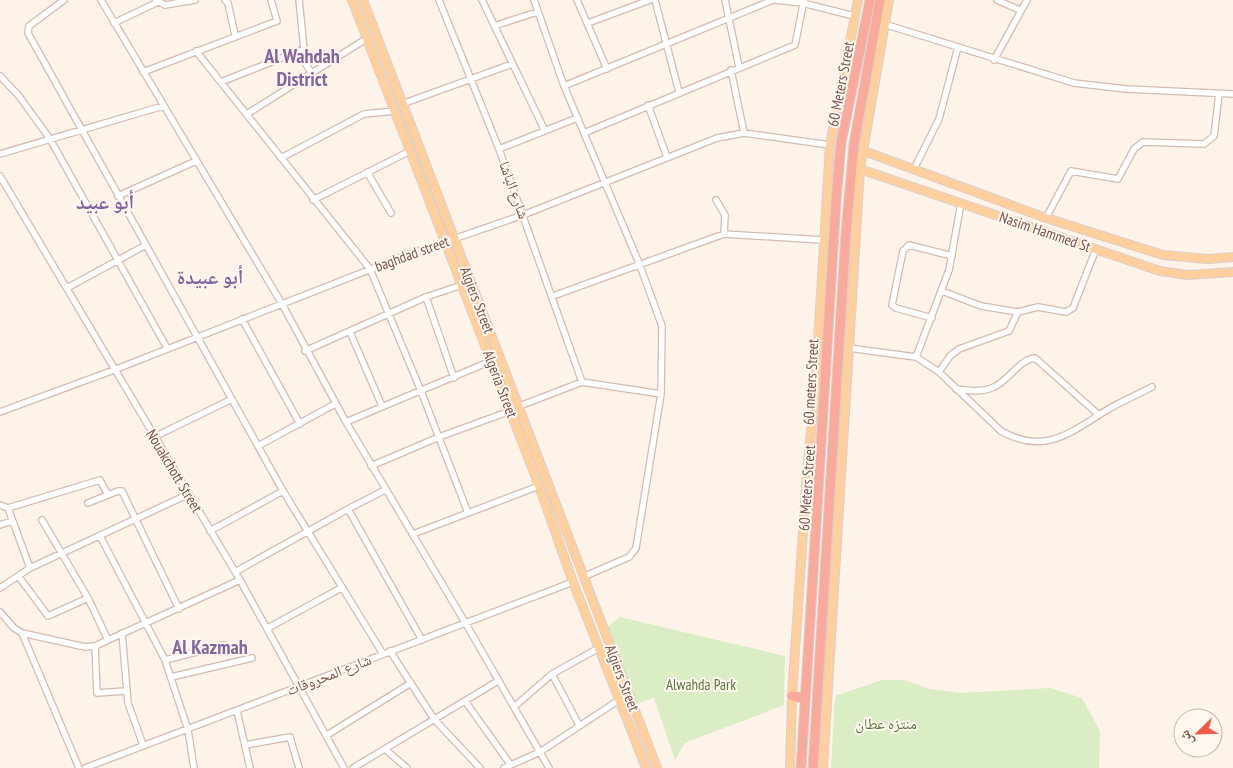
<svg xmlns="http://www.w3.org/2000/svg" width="1233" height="768" font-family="'PT Sans Narrow','Noto Naskh Arabic',sans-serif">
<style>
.green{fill:#daedc5}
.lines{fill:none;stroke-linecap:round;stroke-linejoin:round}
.minor-casing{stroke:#d3bbb0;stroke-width:8}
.major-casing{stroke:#dacfcc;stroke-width:10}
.highway-casing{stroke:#dacfcc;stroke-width:11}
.minor{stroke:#fff;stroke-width:5.5}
.major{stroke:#ffcf9e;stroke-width:8}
.highway{stroke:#faaa9d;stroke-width:9}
.labels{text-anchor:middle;stroke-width:4;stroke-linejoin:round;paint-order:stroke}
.street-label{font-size:15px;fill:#7a554a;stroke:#fff7f0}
.park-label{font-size:15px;fill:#577a3e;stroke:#fff7f0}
.district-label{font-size:20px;font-weight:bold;fill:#84669d;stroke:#fff7f0}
</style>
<rect width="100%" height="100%" fill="#fef3e8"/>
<path class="green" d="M 620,617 L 785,656 L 784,705 L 685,743 L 675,760 L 654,698 L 636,704 L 607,627 Z
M 882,680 L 904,680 L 929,689 L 962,693 L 1050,688 L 1082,698 L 1100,731 L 1099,768 L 831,768 L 835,696 Z"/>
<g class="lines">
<defs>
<path id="minor" d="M 64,0 L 29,26 L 28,33 L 283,491 L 383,654
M 101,0 L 282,304 L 346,422 L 466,624 L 549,768
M 156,0 L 165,5 L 195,0
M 225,0 L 228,3 L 235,35
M 439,0 L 499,149 L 582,382
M 482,0 L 545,131
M 534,0 L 564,86 L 639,263 L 662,326 L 661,394 L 636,548 L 629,557 L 583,577
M 577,0 L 607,69
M 655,0 L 679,92
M 725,0 L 739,67
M 775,0 L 803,3 L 854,16
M 997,0 L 1020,10
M 114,23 L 158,2
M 588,23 L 650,0
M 884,24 L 1074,83 L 1126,89 L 1233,94
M 494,26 L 537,12
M 196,51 L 370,269 L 421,391 L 468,513
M 298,51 L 312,74
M 994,60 L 1027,0
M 731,70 L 744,133
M 143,72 L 277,21 L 271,0
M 0,76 L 19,96 L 50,139 L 167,348
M 221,82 L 304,49 L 299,0
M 564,86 L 773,0
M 402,104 L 512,64
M 648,105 L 667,157
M 247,114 L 366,39
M 584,133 L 795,45 L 804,0
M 499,149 L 577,118
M 0,154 L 163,106
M 281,158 L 364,114 L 395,111
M 914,169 L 939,119 L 958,47
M 367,172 L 391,213
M 0,176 L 240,580 L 344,768
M 118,196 L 196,161
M 313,200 L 410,151
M 716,200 L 725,215 L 724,234
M 1046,218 L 1071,171 L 1118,179 L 1134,149 L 1143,142 L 1204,144 L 1214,136 L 1219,94
M 67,288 L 146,245
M 942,291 L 981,306 L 1018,312 L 1038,307 L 1066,312 L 1073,308 L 1096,249
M 553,296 L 724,234 L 823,240
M 426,297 L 454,378
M 932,318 L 896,308 L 892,305 L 903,251 L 909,245 L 952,256
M 242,319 L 300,424
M 350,332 L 382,406
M 849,348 L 916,357 L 939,372 L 1001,431 C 1045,456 1071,432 1107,410 C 1122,401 1137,395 1152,387
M 305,351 L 426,297 L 462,285
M 916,357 L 949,270 L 961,203
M 939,372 L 950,356 L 959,349 L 1009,331 L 1018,312
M 956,389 C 969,390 982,393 994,387 C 1008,381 1020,359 1035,358 L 1099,415
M 517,407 L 582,382 L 661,394
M 0,412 L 114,370 L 407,255 L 523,215 L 717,138 L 744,133 L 830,145
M 346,422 L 491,361
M 154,437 L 232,399
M 258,446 L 335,404
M 371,466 L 439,437 L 510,411
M 88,503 L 118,491 L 122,491 L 179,609
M 0,505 L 8,508 L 100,480 L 108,495
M 8,508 L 30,568
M 348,509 L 422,640
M 42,520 L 88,598 L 108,640
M 0,525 L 12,521
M 210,531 L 283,491
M 413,534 L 539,486
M 100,536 L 165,660 L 188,730 L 194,768
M 235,572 L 348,509 L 385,490
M 19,577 L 48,616 L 88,598
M 0,588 L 30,568 L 189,494
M 0,612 L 14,628 L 22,633 L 85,647 L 95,646 L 240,580
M 268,628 L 341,588
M 22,633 L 79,768
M 122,633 L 128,703 L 143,745
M 95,646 L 97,693 L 126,691
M 390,651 L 434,719 L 480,768
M 165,660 L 224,645
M 552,674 L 579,725
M 171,677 L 252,658
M 465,701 L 510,764
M 514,707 L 552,674 L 599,648
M 237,711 L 250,768
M 327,735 L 411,683
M 245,745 L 290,737 L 299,768
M 386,750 L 407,768
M 85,768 L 573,582
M 353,768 L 498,681
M 504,768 L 540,752 L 619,700"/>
<path id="major" d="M 352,0 L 539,486 L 573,582 L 646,768
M 363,0 L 657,768
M 864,151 L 1046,218 L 1163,255 L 1208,259 L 1233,257
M 860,169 L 1160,271 L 1188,275 L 1233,272
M 790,768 L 792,696 L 807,472 L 815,392 L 830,145 L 858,0
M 823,768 L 860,169 L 889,0"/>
<path id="highway" d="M 792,696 L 804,698
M 801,768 L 836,201 L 841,143 L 870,0
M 813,768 L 846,232 L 854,144 L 880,0"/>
</defs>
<use href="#minor" class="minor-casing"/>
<use href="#major" class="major-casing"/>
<use href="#highway" class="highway-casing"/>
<use href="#minor" class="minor"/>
<use href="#major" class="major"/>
<use href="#highway" class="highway"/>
</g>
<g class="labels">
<g class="street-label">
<text transform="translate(841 84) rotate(-79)" y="5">60 Meters Street</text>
<text transform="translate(514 190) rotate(70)" y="5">شارع الباشا</text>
<text transform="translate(1045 232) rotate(19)" y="5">Nasim Hammed St</text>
<text transform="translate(412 254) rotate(-20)" y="5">baghdad street</text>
<text transform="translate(477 300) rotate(69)" y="5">Algiers Street</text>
<text transform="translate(811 382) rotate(-87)" y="5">60 meters Street</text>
<text transform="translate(500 384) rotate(69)" y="5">Algeria Street</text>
<text transform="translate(174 471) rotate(59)" y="5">Nouakchott Street</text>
<text transform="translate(807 488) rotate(-86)" y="5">60 Meters Street</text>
<text transform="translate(329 675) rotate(-21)" y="5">شارع المحروقات</text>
<text transform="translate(622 678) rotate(69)" y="5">Algiers Street</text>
</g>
<g class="park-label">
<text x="701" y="690">Alwahda Park</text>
<text x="886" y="729">منتزه عطان</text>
</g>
<g class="district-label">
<text x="302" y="63">Al Wahdah<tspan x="302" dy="23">District</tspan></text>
<text x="105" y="209">أبو عبيد</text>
<text x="210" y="284">أبو عبيدة</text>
<text x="210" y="654">Al Kazmah</text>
</g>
</g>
<g transform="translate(1198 733) rotate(247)"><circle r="24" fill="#fff7f0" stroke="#cab6ae"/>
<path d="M0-4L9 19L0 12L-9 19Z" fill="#ed5a48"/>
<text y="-8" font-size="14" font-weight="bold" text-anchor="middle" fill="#7a554a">ش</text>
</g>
</svg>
